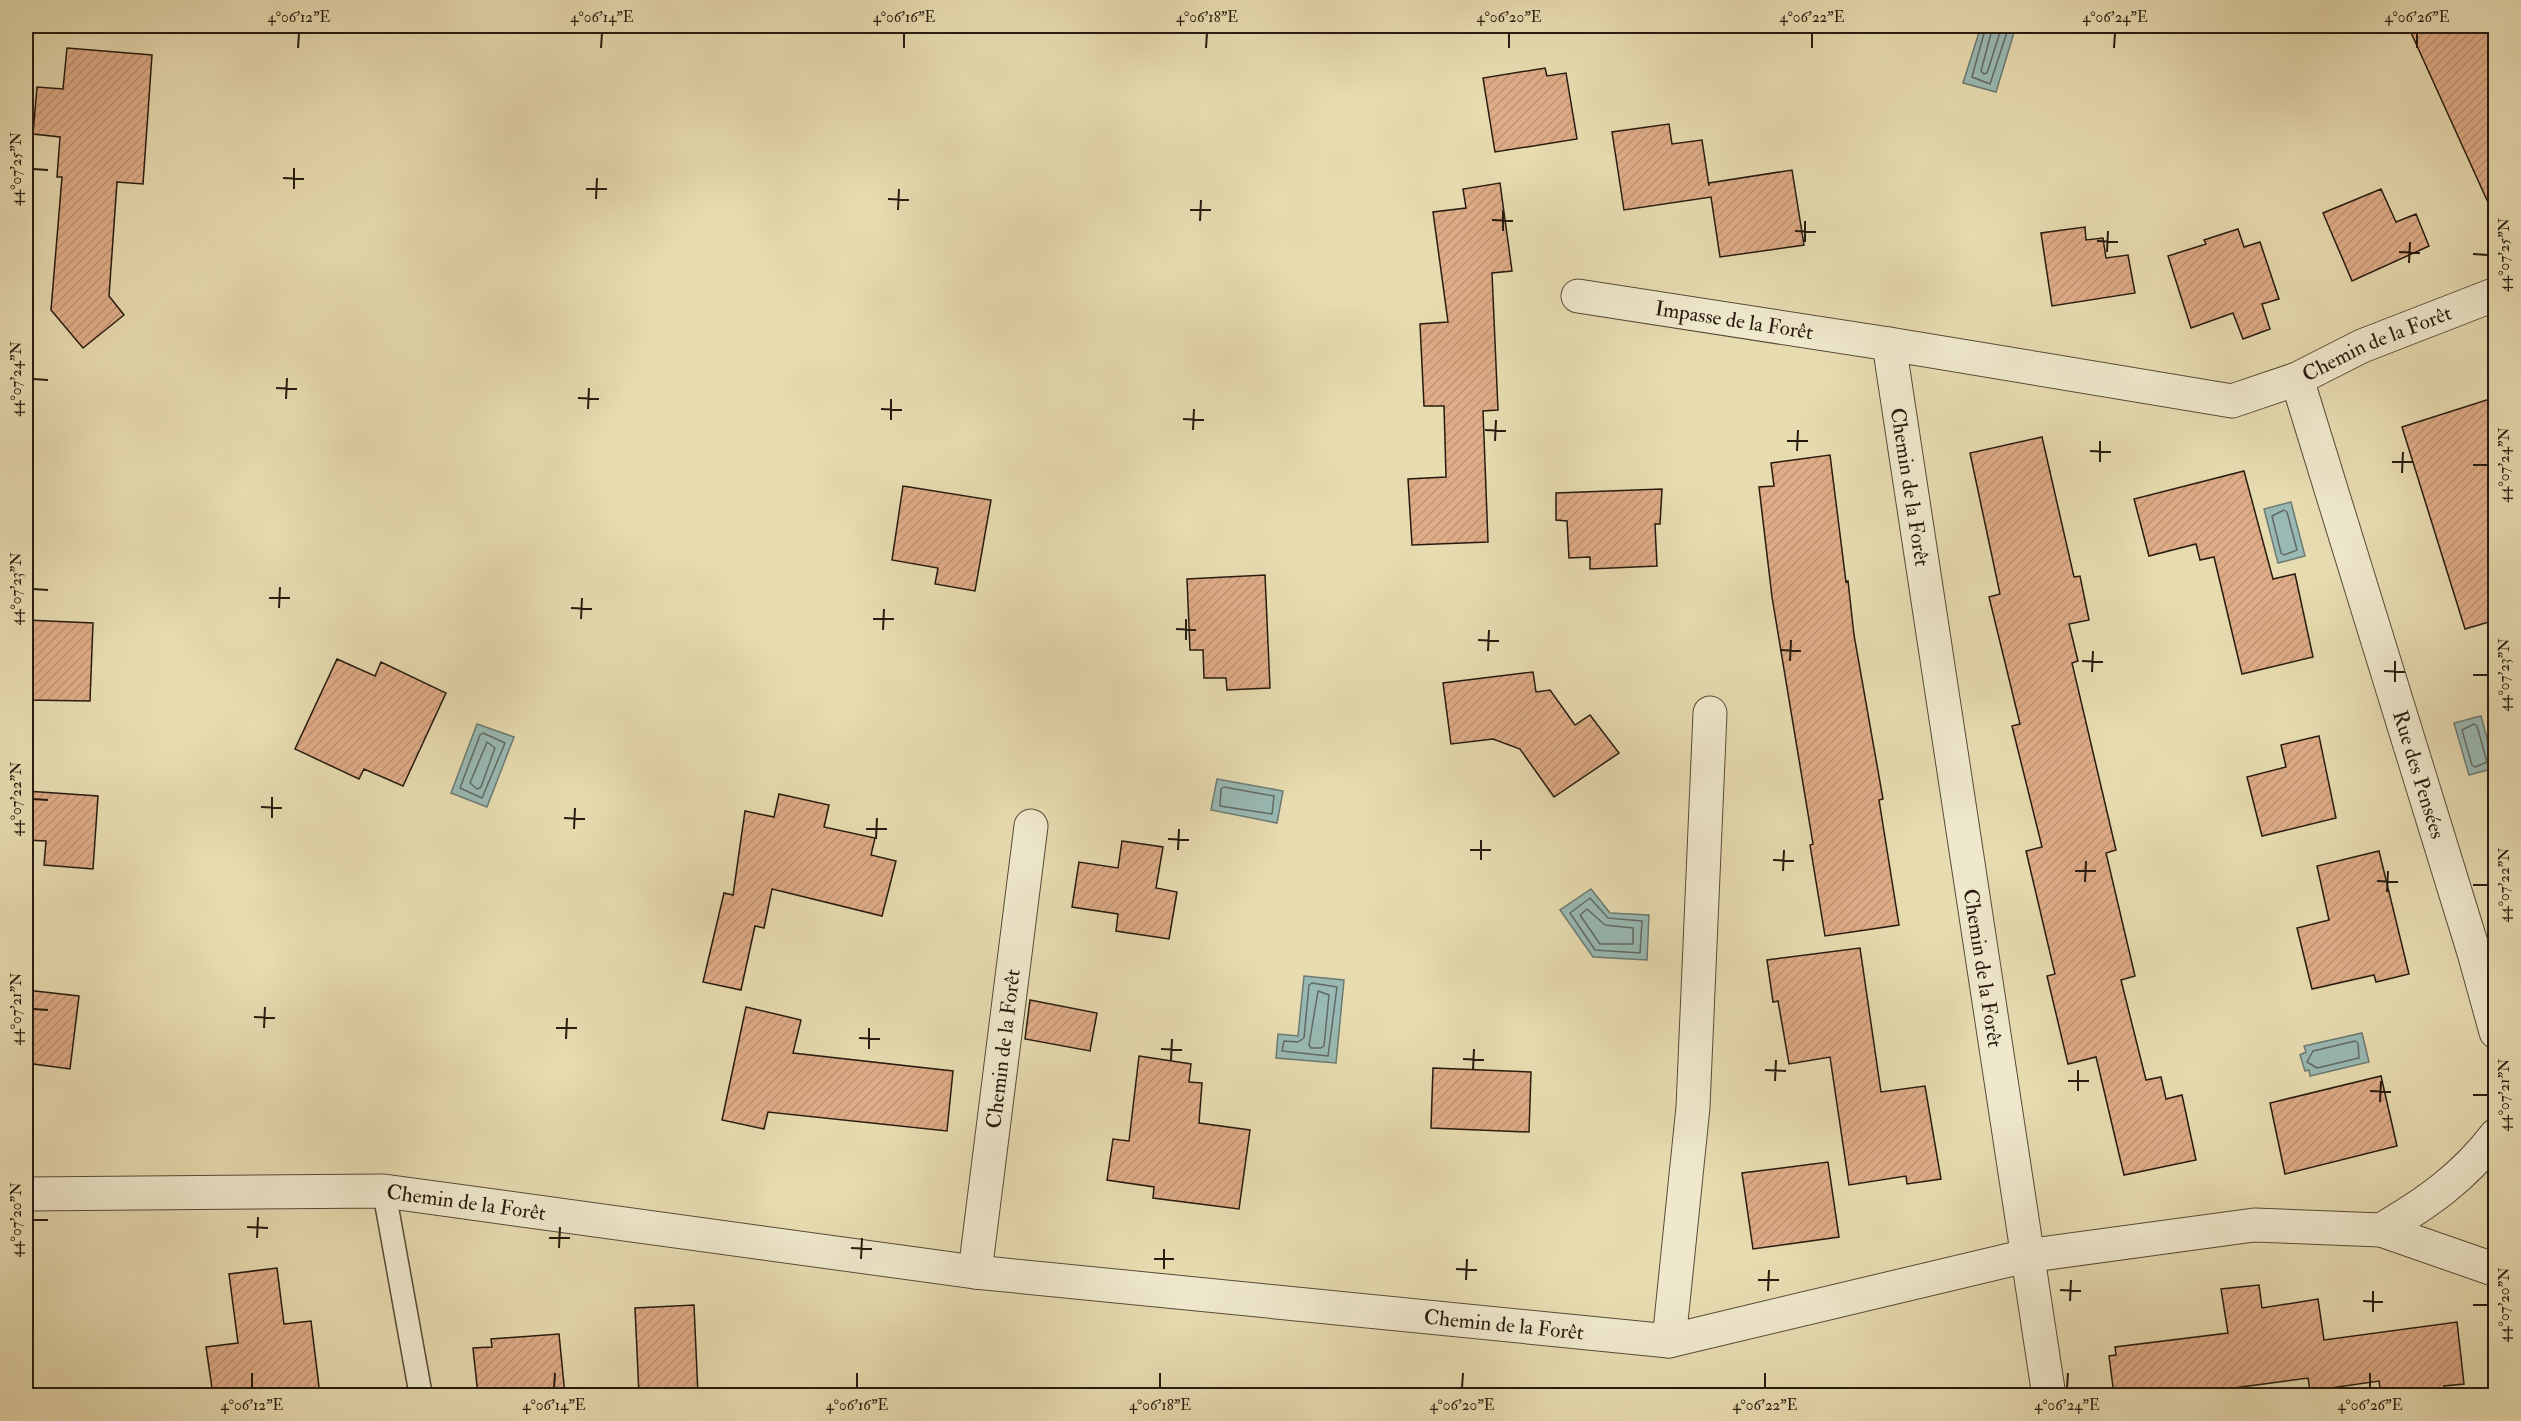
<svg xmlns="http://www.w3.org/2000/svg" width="2521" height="1421" font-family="'IM FELL Double Pica',serif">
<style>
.water{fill:#99b9b4;stroke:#6b7a72;stroke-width:1.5}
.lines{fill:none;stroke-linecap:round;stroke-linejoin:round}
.shore{stroke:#606a62;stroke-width:1.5}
.building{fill:url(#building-hatch);stroke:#271b0f;stroke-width:1.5}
.lane-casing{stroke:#574b37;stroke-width:25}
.street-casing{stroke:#574b37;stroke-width:35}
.lane{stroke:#efe8cc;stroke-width:22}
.street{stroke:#efe8cc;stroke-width:33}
.ticks{fill:none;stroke:#271b0f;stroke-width:2}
.labels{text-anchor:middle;stroke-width:6;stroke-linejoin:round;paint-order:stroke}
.street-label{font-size:21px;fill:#271b0f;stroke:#efe8cc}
.neatline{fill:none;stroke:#271b0f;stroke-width:2}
.ticks-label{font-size:15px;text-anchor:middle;fill:#271b0f}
</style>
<defs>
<pattern id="building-hatch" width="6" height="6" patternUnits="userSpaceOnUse" patternTransform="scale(1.5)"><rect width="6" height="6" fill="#deac87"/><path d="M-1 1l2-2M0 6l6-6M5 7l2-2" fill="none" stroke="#be9373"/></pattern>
</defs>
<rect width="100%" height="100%" fill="#e7dbb0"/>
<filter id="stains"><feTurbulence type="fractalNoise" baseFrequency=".00333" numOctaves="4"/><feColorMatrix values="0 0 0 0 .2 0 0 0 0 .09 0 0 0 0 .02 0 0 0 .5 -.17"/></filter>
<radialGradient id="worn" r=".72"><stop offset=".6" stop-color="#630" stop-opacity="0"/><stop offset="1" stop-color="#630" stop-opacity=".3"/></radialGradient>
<path class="water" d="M 1981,26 L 2016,26 L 1996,92 L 1963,83 Z
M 2291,502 L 2305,556 L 2278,563 L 2264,509 Z
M 2481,716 L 2495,768 L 2469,775 L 2454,723 Z
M 477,724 L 514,737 L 487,807 L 451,793 Z
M 1217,779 L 1283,791 L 1277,823 L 1211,810 Z
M 1591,889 L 1610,913 L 1649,915 L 1647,960 L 1593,957 L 1560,910 Z
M 1304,976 L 1344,980 L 1336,1063 L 1276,1058 L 1278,1034 L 1298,1036 Z
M 2362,1033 L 2369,1062 L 2310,1076 L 2309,1070 L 2305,1071 L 2300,1055 L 2306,1052 L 2304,1046 Z"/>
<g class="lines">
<path class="shore" d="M 1986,26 L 1972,77 L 1990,84 L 2009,26
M 1993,26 L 1981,71 L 1984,74 L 1987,73 L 2002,26
M 2284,510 L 2287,512 L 2297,550 L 2284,555 L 2281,553 L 2272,516 Z
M 2474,724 L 2477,726 L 2487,762 L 2475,767 L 2472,765 L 2462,730 Z
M 483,733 L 505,743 L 482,798 L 460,788 L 480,735 Z
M 487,742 L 495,748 L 481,787 L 477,789 L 470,783 Z
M 1224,787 L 1274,796 L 1272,814 L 1220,806 L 1221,789 Z
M 1590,898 L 1608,918 L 1642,921 L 1640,953 L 1595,950 L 1570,913 Z
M 1587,909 L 1605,925 L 1633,928 L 1633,944 L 1600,944 L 1580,915 Z
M 1312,983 L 1337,987 L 1328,1056 L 1282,1051 L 1284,1041 L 1298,1042 L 1304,1038 L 1309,985 Z
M 1318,991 L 1329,995 L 1324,1046 L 1321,1048 L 1311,1048 L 1309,1045 Z
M 2355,1041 L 2358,1043 L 2359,1058 L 2317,1068 L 2307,1062 L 2313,1051 Z"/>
</g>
<path class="building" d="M 2408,26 L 2496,26 L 2496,220 Z
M 67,48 L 152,55 L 143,184 L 117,182 L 109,296 L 124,315 L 83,348 L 51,310 L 62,177 L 57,177 L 60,137 L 33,134 L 37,87 L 63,89 Z
M 1545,68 L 1547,76 L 1566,73 L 1577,139 L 1495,152 L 1483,78 Z
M 1669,124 L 1672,144 L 1702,140 L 1709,186 L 1709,183 L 1792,170 L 1804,245 L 1720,257 L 1711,197 L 1624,210 L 1612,132 Z
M 1500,183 L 1512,271 L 1492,273 L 1498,410 L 1483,411 L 1488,542 L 1412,545 L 1408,479 L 1446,477 L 1444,406 L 1424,406 L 1420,324 L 1448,322 L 1433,212 L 1466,208 L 1463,189 Z
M 2381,189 L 2396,222 L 2416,214 L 2429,246 L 2352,281 L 2323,213 Z
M 2085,227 L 2086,240 L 2103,238 L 2106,258 L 2128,255 L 2135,293 L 2052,306 L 2041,233 Z
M 2238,229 L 2244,247 L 2260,242 L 2279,299 L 2262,304 L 2270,329 L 2243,339 L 2233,313 L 2191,328 L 2168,256 L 2206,244 L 2204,240 Z
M 2496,397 L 2496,466 L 2489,468 L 2496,490 L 2496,620 L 2465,629 L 2402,427 Z
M 2042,437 L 2074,577 L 2080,576 L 2089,620 L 2069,624 L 2078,661 L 2072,663 L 2116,850 L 2106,853 L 2135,976 L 2121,980 L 2146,1080 L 2161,1077 L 2166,1099 L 2182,1095 L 2196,1160 L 2124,1175 L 2096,1057 L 2068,1064 L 2047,976 L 2055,974 L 2026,851 L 2042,847 L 2012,726 L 2020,724 L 1989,597 L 2000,594 L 1970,453 Z
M 1830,455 L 1846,582 L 1848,581 L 1854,635 L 1883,799 L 1879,800 L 1899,925 L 1825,936 L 1810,845 L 1813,844 L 1772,597 L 1759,487 L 1774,486 L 1771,463 Z
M 2244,471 L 2273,579 L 2295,574 L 2313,657 L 2242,674 L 2214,557 L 2200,560 L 2196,544 L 2149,556 L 2134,499 Z
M 903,486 L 991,500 L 975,591 L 935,584 L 938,568 L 892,560 Z
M 1662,489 L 1660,524 L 1655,524 L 1657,566 L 1590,569 L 1590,557 L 1569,558 L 1567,521 L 1556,520 L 1556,493 Z
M 1265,575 L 1270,688 L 1227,690 L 1226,678 L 1204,678 L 1203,650 L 1190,650 L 1187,579 Z
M 26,620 L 93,623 L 90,701 L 26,700 Z
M 337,659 L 375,676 L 381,662 L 446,693 L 403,786 L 364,769 L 359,779 L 295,749 Z
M 1533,672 L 1536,692 L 1550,690 L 1575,725 L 1590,715 L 1619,753 L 1554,797 L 1520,749 L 1493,739 L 1451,744 L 1443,683 Z
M 2319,736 L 2336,818 L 2262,836 L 2247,777 L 2286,767 L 2281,745 Z
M 26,791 L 98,796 L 93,869 L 44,865 L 46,841 L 26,840 Z
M 779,794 L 829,805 L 824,827 L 875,838 L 871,855 L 896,861 L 882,916 L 772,889 L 764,928 L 755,926 L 741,990 L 703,982 L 724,893 L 733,895 L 745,811 L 774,817 Z
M 1122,841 L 1163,847 L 1156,888 L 1177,892 L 1169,939 L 1116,931 L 1118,914 L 1072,907 L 1079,862 L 1118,868 Z
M 2379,851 L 2409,974 L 2376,982 L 2374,975 L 2312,989 L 2297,928 L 2329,920 L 2317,866 Z
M 1860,948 L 1881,1092 L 1925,1086 L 1941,1179 L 1907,1184 L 1906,1176 L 1849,1185 L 1830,1057 L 1789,1064 L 1778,1001 L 1773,1002 L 1767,960 Z
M 26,990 L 79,996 L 70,1069 L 26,1063 Z
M 1030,1000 L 1097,1013 L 1090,1051 L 1025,1039 Z
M 746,1007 L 801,1020 L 793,1053 L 953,1071 L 947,1131 L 768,1112 L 764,1129 L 722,1120 Z
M 1139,1056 L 1191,1064 L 1189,1082 L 1202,1083 L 1199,1123 L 1250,1130 L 1239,1209 L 1153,1198 L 1154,1187 L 1107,1180 L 1113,1139 L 1129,1141 Z
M 1433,1068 L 1531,1072 L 1529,1132 L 1431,1128 Z
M 2381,1076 L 2397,1146 L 2285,1174 L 2270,1103 Z
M 1828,1162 L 1839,1237 L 1753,1249 L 1742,1173 Z
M 277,1268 L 284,1324 L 311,1321 L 320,1395 L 213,1395 L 206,1347 L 238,1343 L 229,1274 Z
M 2259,1285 L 2262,1308 L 2318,1299 L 2324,1340 L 2457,1322 L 2464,1384 L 2444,1386 L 2445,1395 L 2381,1395 L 2379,1381 L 2310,1391 L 2308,1378 L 2204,1392 L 2204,1395 L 2114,1395 L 2109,1356 L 2116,1355 L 2115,1347 L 2228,1333 L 2221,1289 Z
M 694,1305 L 698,1395 L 639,1395 L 635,1308 Z
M 559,1334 L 565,1395 L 478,1395 L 473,1348 L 492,1347 L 491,1339 Z"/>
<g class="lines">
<defs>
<path id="lane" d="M 384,1191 L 421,1396"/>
<g id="street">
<path id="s1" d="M 1578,296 L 1889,344"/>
<path id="s2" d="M 2297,379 L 2475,956 L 2496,1032"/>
<path id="s3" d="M 26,1194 L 384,1191 L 975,1272 L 1669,1341 L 2026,1256 L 2254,1225 L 2381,1230 L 2496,1270"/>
<path d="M 2381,1230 C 2427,1203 2463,1178 2496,1135"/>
<path id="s4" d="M 975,1272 L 1031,826"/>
<path d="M 1669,1341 L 1693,1107 L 1710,713"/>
<path id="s5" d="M 2049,1396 L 1889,344 L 2232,401 L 2297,379 L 2362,346 L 2496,294"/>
</g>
</defs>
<use href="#lane" class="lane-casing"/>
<use href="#street" class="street-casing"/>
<use href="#lane" class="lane"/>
<use href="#street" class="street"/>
</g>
<path class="ticks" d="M 298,48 L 299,33M 601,48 L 602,33M 904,48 L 904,33M 1206,48 L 1207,33M 1509,48 L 1509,33M 1812,48 L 1812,33M 2114,48 L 2115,33M 2417,48 L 2417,33M 33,169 L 48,170M 283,178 L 304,179M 294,189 L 294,168M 586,189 L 607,189M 596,199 L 597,178M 888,199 L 909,200M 898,210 L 899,189M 1190,210 L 1211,210M 1492,220 L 1513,221M 1200,221 L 1201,200M 1503,231 L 1503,210M 1795,231 L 1816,232M 2097,241 L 2118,242M 1805,242 L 1805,221M 2107,252 L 2108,231M 2399,252 L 2420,253M 2473,254 L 2488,255M 2409,263 L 2410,242M 33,379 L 48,380M 276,388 L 297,389M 578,398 L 599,399M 286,399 L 287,378M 588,409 L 589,388M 881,409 L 902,410M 1183,419 L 1204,420M 891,420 L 891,399M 1193,430 L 1194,409M 1485,430 L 1506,431M 1495,441 L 1496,420M 1787,441 L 1808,441M 1797,451 L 1798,430M 2090,451 L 2111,452M 2100,462 L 2100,441M 2392,462 L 2413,462M 2473,465 L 2488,465M 2402,473 L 2403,452M 33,589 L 48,590M 269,598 L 290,598M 279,608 L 280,587M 571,608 L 592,609M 581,619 L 582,598M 873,619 L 894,619M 1176,629 L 1196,630M 883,630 L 884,609M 1186,640 L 1186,619M 1478,640 L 1499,641M 1780,650 L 1801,651M 1488,651 L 1489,630M 1790,661 L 1791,640M 2082,661 L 2103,662M 2384,671 L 2405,672M 2092,672 L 2093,651M 2473,675 L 2488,675M 2395,682 L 2395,661M 33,799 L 48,800M 261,807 L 282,808M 272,818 L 272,797M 564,818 L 585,819M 574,829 L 575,808M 866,829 L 887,829M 876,839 L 877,818M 1168,839 L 1189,840M 1178,850 L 1179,829M 1470,850 L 1491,850M 1481,860 L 1481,840M 1773,860 L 1794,861M 1783,871 L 1784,850M 2075,871 L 2096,871M 2377,881 L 2398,882M 2085,882 L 2086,861M 2473,885 L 2488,885M 2387,892 L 2388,871M 33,1009 L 48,1010M 254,1017 L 275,1018M 264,1028 L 265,1007M 556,1028 L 577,1028M 859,1038 L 880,1039M 566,1039 L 567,1018M 869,1049 L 869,1028M 1161,1049 L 1182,1050M 1463,1059 L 1484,1060M 1171,1060 L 1172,1039M 1473,1070 L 1474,1049M 1765,1070 L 1786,1071M 1775,1081 L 1776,1060M 2068,1081 L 2089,1081M 2078,1091 L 2078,1070M 2370,1091 L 2391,1092M 2473,1095 L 2488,1095M 2380,1102 L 2381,1081M 33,1220 L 48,1220M 247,1227 L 268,1228M 257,1238 L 258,1217M 549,1238 L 570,1238M 559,1248 L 560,1227M 851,1248 L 872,1249M 861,1259 L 862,1238M 1154,1259 L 1174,1259M 1164,1269 L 1164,1249M 1456,1269 L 1477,1270M 1466,1280 L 1467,1259M 1758,1280 L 1779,1280M 2060,1290 L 2081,1291M 1768,1291 L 1769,1270M 2070,1301 L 2071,1280M 2363,1301 L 2383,1302M 2473,1305 L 2488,1305M 2373,1312 L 2373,1291M 252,1388 L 252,1373M 554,1388 L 555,1373M 857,1388 L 857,1373M 1160,1388 L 1160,1373M 1462,1388 L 1463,1373M 1765,1388 L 1765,1373M 2067,1388 L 2068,1373M 2370,1388 L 2370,1373"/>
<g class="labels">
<g class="street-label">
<text dy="7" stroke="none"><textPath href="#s1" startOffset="158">Impasse de la Forêt</textPath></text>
<text dy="7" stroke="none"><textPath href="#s5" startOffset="1568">Chemin de la Forêt</textPath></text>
<text transform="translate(1910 487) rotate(81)" y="7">Chemin de la Forêt</text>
<text dy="7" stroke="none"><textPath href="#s2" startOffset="414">Rue des Pensées</textPath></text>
<text transform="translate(1983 968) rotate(81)" y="7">Chemin de la Forêt</text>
<text dy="7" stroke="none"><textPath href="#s4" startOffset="225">Chemin de la Forêt</textPath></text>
<text dy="7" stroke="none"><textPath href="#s3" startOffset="441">Chemin de la Forêt</textPath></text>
<text dy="7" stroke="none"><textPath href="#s3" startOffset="1486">Chemin de la Forêt</textPath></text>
</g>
</g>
<rect width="2521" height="1421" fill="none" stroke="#e7dbb0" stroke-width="66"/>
<rect x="33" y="33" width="2455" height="1355" class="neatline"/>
<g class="ticks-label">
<text x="299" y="22">4°06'12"E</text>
<text x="602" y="22">4°06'14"E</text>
<text x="904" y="22">4°06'16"E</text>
<text x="1207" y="22">4°06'18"E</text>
<text x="1509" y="22">4°06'20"E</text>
<text x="1812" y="22">4°06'22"E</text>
<text x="2115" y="22">4°06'24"E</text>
<text x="2417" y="22">4°06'26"E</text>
<text transform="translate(16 169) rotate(-90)" y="5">44°07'25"N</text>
<text transform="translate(2504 255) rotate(-90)" y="5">44°07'25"N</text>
<text transform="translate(16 379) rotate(-90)" y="5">44°07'24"N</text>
<text transform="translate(2504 465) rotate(-90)" y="5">44°07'24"N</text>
<text transform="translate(16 589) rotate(-90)" y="5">44°07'23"N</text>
<text transform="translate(2504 675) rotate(-90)" y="5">44°07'23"N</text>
<text transform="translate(16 799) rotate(-90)" y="5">44°07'22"N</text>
<text transform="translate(2504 885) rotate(-90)" y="5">44°07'22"N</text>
<text transform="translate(16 1009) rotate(-90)" y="5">44°07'21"N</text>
<text transform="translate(2504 1095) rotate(-90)" y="5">44°07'21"N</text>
<text transform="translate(16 1220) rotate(-90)" y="5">44°07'20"N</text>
<text transform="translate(2504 1305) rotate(-90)" y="5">44°07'20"N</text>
<text x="252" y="1410">4°06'12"E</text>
<text x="554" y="1410">4°06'14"E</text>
<text x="857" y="1410">4°06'16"E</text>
<text x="1160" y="1410">4°06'18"E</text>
<text x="1462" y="1410">4°06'20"E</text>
<text x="1765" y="1410">4°06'22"E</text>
<text x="2067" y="1410">4°06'24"E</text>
<text x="2370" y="1410">4°06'26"E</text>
</g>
<rect width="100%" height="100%" filter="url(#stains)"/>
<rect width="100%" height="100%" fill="url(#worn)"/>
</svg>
